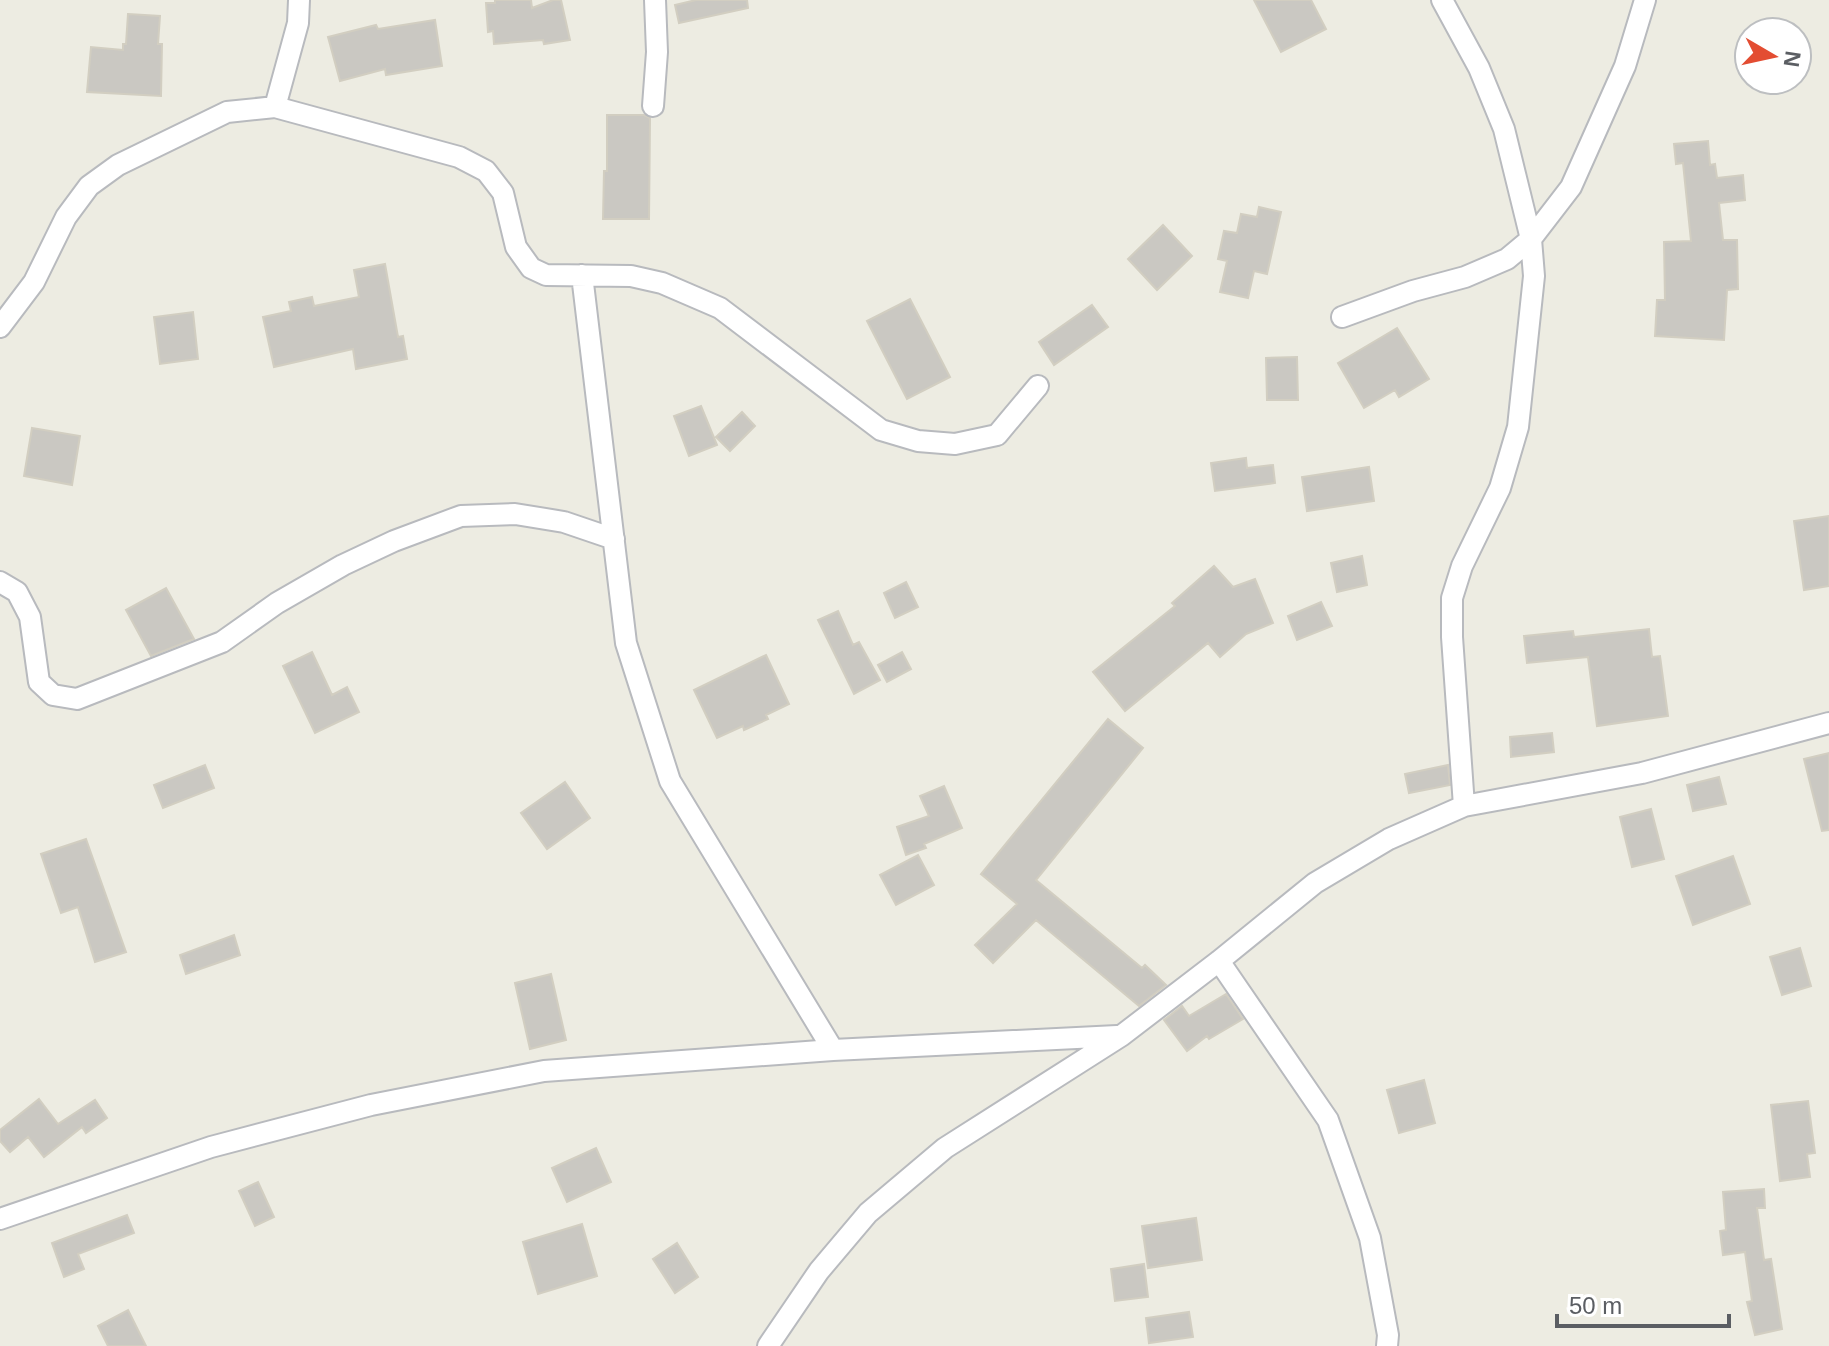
<svg xmlns="http://www.w3.org/2000/svg" width="1829" height="1346" font-family="Helvetica,sans-serif">
<style>
.building{fill:#cac8c2;stroke:#d2cec1;stroke-width:2}
.lines{fill:none;stroke-linecap:round;stroke-linejoin:round}
.minor-casing{stroke:#b8babe;stroke-width:24}
.minor{stroke:#fff;stroke-width:20}
</style>
<rect width="100%" height="100%" fill="#edece2"/>
<path class="building" d="M 495,0 L 531,0 L 532,8 L 553,0 L 561,0 L 570,40 L 544,44 L 543,40 L 494,44 L 493,31 L 488,32 L 486,3 L 495,3 Z
M 696,0 L 747,0 L 748,8 L 679,23 L 675,5 Z
M 1254,0 L 1311,0 L 1326,29 L 1281,52 Z
M 128,14 L 160,16 L 158,44 L 162,44 L 161,96 L 87,92 L 91,47 L 123,50 L 123,44 L 126,44 Z
M 435,20 L 442,66 L 386,75 L 385,69 L 340,81 L 328,37 L 376,25 L 378,29 Z
M 607,115 L 644,115 L 650,118 L 649,219 L 603,219 L 604,171 L 607,171 Z
M 1708,141 L 1710,165 L 1715,164 L 1717,178 L 1743,175 L 1745,200 L 1719,203 L 1723,240 L 1737,240 L 1738,289 L 1727,290 L 1724,340 L 1655,336 L 1657,300 L 1665,300 L 1664,242 L 1691,241 L 1683,163 L 1676,164 L 1674,144 Z
M 1259,207 L 1281,212 L 1267,274 L 1254,271 L 1248,298 L 1220,292 L 1227,261 L 1218,259 L 1224,231 L 1237,233 L 1241,214 L 1257,217 Z
M 1163,225 L 1192,256 L 1157,290 L 1128,259 Z
M 385,264 L 398,337 L 403,336 L 407,359 L 356,369 L 353,349 L 274,367 L 263,317 L 291,311 L 289,302 L 312,297 L 314,306 L 359,297 L 354,270 Z
M 910,299 L 950,377 L 907,399 L 867,321 Z
M 1092,305 L 1108,327 L 1054,365 L 1039,342 Z
M 193,312 L 198,359 L 160,364 L 154,317 Z
M 1397,328 L 1429,379 L 1399,397 L 1395,390 L 1364,408 L 1338,363 Z
M 1297,357 L 1298,400 L 1267,400 L 1266,358 Z
M 701,406 L 717,445 L 689,456 L 674,416 Z
M 742,412 L 755,426 L 730,451 L 716,437 Z
M 32,428 L 80,436 L 72,485 L 24,476 Z
M 1246,458 L 1247,468 L 1273,465 L 1275,483 L 1215,491 L 1211,463 Z
M 1369,467 L 1374,501 L 1307,511 L 1302,477 Z
M 1829,516 L 1829,586 L 1804,590 L 1794,521 Z
M 1362,556 L 1367,585 L 1337,592 L 1331,563 Z
M 1214,566 L 1233,587 L 1255,579 L 1273,623 L 1246,634 L 1220,657 L 1208,643 L 1125,711 L 1093,672 L 1175,606 L 1172,603 Z
M 906,582 L 918,607 L 895,618 L 884,593 Z
M 166,588 L 194,639 L 151,656 L 126,610 Z
M 1321,602 L 1332,626 L 1297,640 L 1288,616 Z
M 838,611 L 853,645 L 859,642 L 880,680 L 854,694 L 818,620 Z
M 1649,629 L 1652,657 L 1660,656 L 1668,716 L 1597,726 L 1588,657 L 1527,663 L 1524,636 L 1573,631 L 1574,637 Z
M 312,652 L 332,695 L 347,687 L 359,712 L 315,733 L 283,666 Z
M 902,652 L 911,669 L 887,682 L 878,665 Z
M 766,655 L 789,704 L 766,715 L 768,719 L 744,730 L 743,726 L 717,738 L 694,690 Z
M 1108,719 L 1143,748 L 1036,880 L 1142,968 L 1145,965 L 1166,985 L 1139,1006 L 1036,920 L 993,963 L 975,945 L 1017,904 L 981,874 Z
M 1552,733 L 1554,752 L 1511,757 L 1510,737 Z
M 1829,753 L 1829,830 L 1822,831 L 1804,759 Z
M 205,765 L 214,788 L 163,808 L 154,785 Z
M 1448,765 L 1450,785 L 1409,793 L 1405,774 Z
M 1719,777 L 1726,804 L 1693,811 L 1687,785 Z
M 565,782 L 590,818 L 547,849 L 521,813 Z
M 944,786 L 962,828 L 924,844 L 926,848 L 906,855 L 897,827 L 929,816 L 920,796 Z
M 1651,809 L 1664,859 L 1632,867 L 1620,817 Z
M 86,839 L 126,952 L 95,962 L 78,907 L 61,913 L 41,854 Z
M 918,855 L 934,885 L 896,905 L 880,875 Z
M 1733,856 L 1750,904 L 1693,925 L 1676,876 Z
M 234,935 L 240,955 L 186,974 L 180,955 Z
M 1800,948 L 1811,986 L 1782,995 L 1770,957 Z
M 551,974 L 566,1040 L 530,1049 L 515,983 Z
M 1226,994 L 1243,1019 L 1209,1039 L 1207,1036 L 1187,1051 L 1164,1020 L 1182,1006 L 1189,1016 Z
M 1424,1080 L 1435,1123 L 1399,1133 L 1387,1090 Z
M 39,1099 L 58,1124 L 95,1100 L 107,1118 L 86,1133 L 82,1127 L 44,1157 L 28,1137 L 10,1152 L 0,1141 L 0,1130 Z
M 1808,1101 L 1815,1153 L 1807,1154 L 1810,1177 L 1780,1181 L 1771,1105 Z
M 596,1148 L 611,1182 L 567,1202 L 552,1168 Z
M 258,1182 L 274,1217 L 255,1226 L 239,1191 Z
M 1764,1189 L 1765,1208 L 1757,1208 L 1764,1260 L 1771,1259 L 1782,1329 L 1755,1335 L 1747,1302 L 1752,1301 L 1745,1252 L 1723,1255 L 1720,1231 L 1726,1230 L 1723,1192 Z
M 127,1215 L 134,1233 L 78,1254 L 84,1269 L 64,1277 L 52,1243 Z
M 1196,1218 L 1202,1260 L 1148,1268 L 1142,1226 Z
M 582,1224 L 597,1276 L 538,1294 L 523,1242 Z
M 677,1243 L 698,1277 L 675,1293 L 653,1259 Z
M 1144,1264 L 1148,1297 L 1115,1301 L 1111,1269 Z
M 128,1310 L 146,1346 L 108,1346 L 98,1326 Z
M 1189,1312 L 1193,1337 L 1149,1343 L 1146,1318 Z"/>
<g class="lines">
<defs>
<path id="minor" d="M 1442,0 L 1479,68 L 1504,129 L 1531,239 L 1534,276 L 1518,427 L 1500,488 L 1462,566 L 1452,598 L 1452,637 L 1464,806
M 653,106 L 657,52 L 655,0
M 275,107 L 298,23 L 299,0
M 582,275 L 626,643 L 670,781 L 833,1050
M 1342,317 L 1413,291 L 1465,277 L 1507,259 L 1531,239 L 1571,187 L 1625,66 L 1645,0
M 0,327 L 34,282 L 66,217 L 89,186 L 118,165 L 227,112 L 275,107 L 459,157 L 486,171 L 503,193 L 516,247 L 531,268 L 546,275 L 631,276 L 662,283 L 720,308 L 881,430 L 918,441 L 955,444 L 997,435 L 1038,386
M 0,582 L 17,592 L 30,617 L 39,682 L 53,695 L 77,699 L 222,642 L 277,603 L 343,565 L 394,541 L 461,516 L 515,514 L 564,522 L 614,539
M 1219,961 L 1328,1120 L 1370,1238 L 1388,1335 L 1387,1346
M 0,1219 L 211,1147 L 371,1105 L 544,1071 L 833,1050 L 1117,1036
M 768,1346 L 819,1271 L 868,1213 L 945,1148 L 1121,1036 L 1219,961 L 1315,883 L 1389,839 L 1464,806 L 1642,773 L 1829,723"/>
</defs>
<use href="#minor" class="minor-casing"/>
<use href="#minor" class="minor"/>
</g>
<g transform="translate(1773 56) rotate(99)"><circle r="38" fill="#ffffff" stroke="#bdbfc1" stroke-width="2"/>
<path d="M0-6L14 30L0 20L-14 30Z" fill="#e34d32"/>
<text y="-12" font-size="22" font-weight="bold" text-anchor="middle" fill="#5b5e63">N</text>
</g>
<path d="M1557 1314v12h172v-12" fill="none" stroke="#5b5e63" stroke-width="4"/>
<text x="1569" y="1314" font-size="24" fill="#5b5e63" stroke="#ffffff" stroke-width="6" paint-order="stroke">50 m</text>
</svg>
